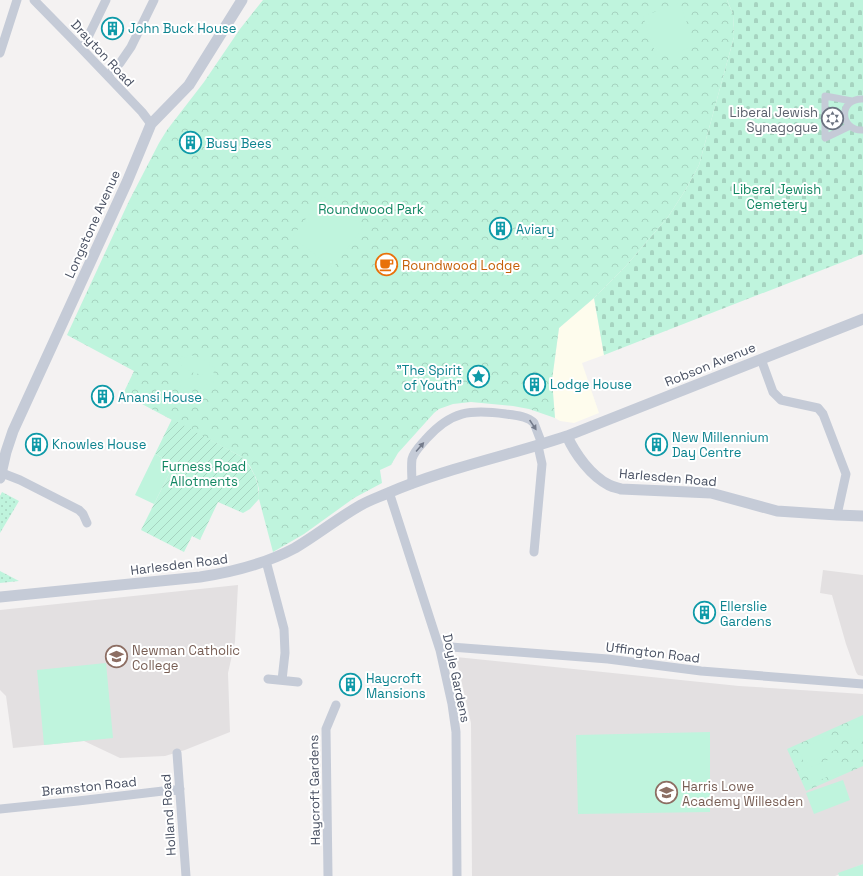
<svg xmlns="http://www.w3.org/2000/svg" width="863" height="876" font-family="'Space Grotesk',sans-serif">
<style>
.commercial{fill:#fefced}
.education{fill:#e3e0e1}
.grass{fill:url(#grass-dots)}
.cemetery{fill:url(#cemetery-stones)}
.park{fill:url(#park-crowns)}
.garden{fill:url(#garden-furrows)}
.pitch{fill:#bff4dd}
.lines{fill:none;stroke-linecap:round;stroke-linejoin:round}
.pedestrian{stroke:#c5cbd7;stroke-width:7}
.minor{stroke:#c5cbd7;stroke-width:9}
.tertiary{stroke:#c5cbd7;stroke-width:11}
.oneway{fill:#747b8b}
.labels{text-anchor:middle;stroke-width:4;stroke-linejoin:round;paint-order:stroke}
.culture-label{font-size:13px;fill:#0d838f;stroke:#fff;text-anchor:start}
.street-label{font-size:13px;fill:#485062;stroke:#fff}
.worship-label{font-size:13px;fill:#5b616d;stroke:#fff;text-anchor:end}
.park-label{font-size:13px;fill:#108661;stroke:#fff}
.food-label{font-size:13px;fill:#c56008;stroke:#fff;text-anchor:start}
.education-label{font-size:13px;fill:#785e54;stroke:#fff;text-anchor:start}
</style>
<defs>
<pattern id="grass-dots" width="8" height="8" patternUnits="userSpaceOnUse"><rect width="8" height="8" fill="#bff4dd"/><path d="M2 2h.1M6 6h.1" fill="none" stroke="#a6d3c0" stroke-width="1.8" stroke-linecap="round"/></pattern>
<pattern id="cemetery-stones" width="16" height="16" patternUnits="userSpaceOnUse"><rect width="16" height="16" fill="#bff4dd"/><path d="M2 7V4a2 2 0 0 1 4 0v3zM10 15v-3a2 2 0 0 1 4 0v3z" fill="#a6d3c0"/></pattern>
<pattern id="park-crowns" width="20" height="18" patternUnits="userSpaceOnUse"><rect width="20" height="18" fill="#bff4dd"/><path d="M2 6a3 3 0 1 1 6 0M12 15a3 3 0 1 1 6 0" fill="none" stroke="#a6d3c0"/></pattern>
<pattern id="garden-furrows" width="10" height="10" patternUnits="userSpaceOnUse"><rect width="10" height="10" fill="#bff4dd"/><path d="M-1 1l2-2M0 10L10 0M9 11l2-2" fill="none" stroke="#a6d3c0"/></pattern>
</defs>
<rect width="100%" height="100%" fill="#f4f2f2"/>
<path class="commercial" d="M 594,298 L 604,355 L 582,363 L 599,413 L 574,423 L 560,421 L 555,418 L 552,380 L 559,328 Z"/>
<path class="education" d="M 823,570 L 863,575 L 863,676 L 858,675 L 856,672 L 846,644 L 832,595 L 820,593 Z
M 238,585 L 235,642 L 228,673 L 230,732 L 185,750 L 165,756 L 120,758 L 84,741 L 13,748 L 6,696 L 0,690 L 0,610 Z
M 456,657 L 739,686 L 863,694 L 863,864 L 835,876 L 472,876 L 471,723 Z"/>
<path class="grass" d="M 2,492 L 19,501 L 0,533 L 0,496 Z
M 0,571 L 19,581 L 0,583 Z"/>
<path class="cemetery" d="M 727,0 L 863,0 L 863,254 L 604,355 L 594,298 L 625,267 L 668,217 L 686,189 L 699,165 L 734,37 L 733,14 Z"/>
<path class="park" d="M 263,0 L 727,0 L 733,14 L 734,37 L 699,165 L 686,189 L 668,217 L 625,267 L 594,298 L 559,328 L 552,380 L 555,418 L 529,409 L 513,406 L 471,402 L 453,404 L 439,409 L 434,413 L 398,453 L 391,465 L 380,470 L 382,483 L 354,498 L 304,534 L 273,552 L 259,499 L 259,489 L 256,478 L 250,466 L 242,457 L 123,394 L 134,371 L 67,335 L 129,201 L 159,143 L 167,130 L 204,82 L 240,29 Z
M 863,715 L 863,766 L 806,791 L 787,749 Z"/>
<path class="garden" d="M 172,419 L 242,457 C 254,470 259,482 259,499 L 250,509 L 243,513 L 218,502 L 200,540 L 192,536 L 184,552 L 141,530 L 174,464 L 155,454 Z"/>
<path class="pitch" d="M 680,3 L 695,46 L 657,58 L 643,16 Z
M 323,196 L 364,226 L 333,268 L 292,237 Z
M 188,354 L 210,362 L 209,365 L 215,367 L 213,375 L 214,383 L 191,388 L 190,390 L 193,392 C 192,397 191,403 185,403 L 184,405 L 180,404 L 181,402 L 178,399 L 181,389 L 179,381 L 203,376 L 202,374 C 192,375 187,368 178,364 L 181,356 L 186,358 Z
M 155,454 L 174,464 L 154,504 L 135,495 Z
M 106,663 L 113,738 L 44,745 L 37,670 Z
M 863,721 L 863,737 L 853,742 L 847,728 Z
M 710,732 L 710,812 L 578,814 L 576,735 Z
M 829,736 L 835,750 L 805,764 L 798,750 Z
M 837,756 L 843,770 L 813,783 L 807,769 Z
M 843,780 L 850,800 L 814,814 L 806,793 Z
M 863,864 L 863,876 L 839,876 L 838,873 Z"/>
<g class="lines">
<path class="pedestrian" d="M 863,99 C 838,98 839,131 863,130
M 850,126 L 825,138 L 825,96 L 852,101"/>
<path class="minor" d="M 34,0 L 81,48 L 142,112 L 151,124
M 81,48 L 87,42 L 88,37 L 106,0
M 0,53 L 17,0
M 108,76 L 120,63 L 131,47 L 154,0
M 761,359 L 773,392 L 781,400 L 818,408 L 823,414 L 846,474 L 837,515
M 2,473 L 20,480 L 79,510 L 83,514 L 87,523
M 412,484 C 412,476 411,466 412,459 C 414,451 421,445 426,439 C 451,411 470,409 506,414 C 515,415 528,416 534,423 L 542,444
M 389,492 L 440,650 L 452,704 L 456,732 L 457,876
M 534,552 L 542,464 L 538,446
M 266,561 L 284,629 L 285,653 L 282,680
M 440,650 L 451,647 L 608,659 L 701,671 L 863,684
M 268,679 L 298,682
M 177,753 L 186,876
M 0,809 L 78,801 L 180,789
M 328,876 L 326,729 L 336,705"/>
<path class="tertiary" d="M 567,436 C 575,454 591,476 609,485 C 613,487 618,488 621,489 L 711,493 L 777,511 L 837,515 L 863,516
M 0,478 L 6,452 L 13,431 L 127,182 L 151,124 L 189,85 L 242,0
M 0,597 L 200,577 C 233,572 265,564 295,548 C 317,535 338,518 361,505 C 370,500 379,497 388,493 C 446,468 508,456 567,436 L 863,319"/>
</g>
<defs><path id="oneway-solid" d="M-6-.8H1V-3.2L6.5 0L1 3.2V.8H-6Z"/></defs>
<g class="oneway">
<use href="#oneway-solid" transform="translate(533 425) rotate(56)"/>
<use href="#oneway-solid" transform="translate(420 447) rotate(-49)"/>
</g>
<defs>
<symbol id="building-ring" viewBox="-11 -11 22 22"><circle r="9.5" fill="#fff" stroke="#0f9aa8" stroke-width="1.5"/><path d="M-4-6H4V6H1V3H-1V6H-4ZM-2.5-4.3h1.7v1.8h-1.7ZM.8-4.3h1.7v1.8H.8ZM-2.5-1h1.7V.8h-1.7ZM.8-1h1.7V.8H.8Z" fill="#0f9aa8"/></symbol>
<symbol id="synagogue-ring" viewBox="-11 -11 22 22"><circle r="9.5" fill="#fff" stroke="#6b7280" stroke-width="1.5"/><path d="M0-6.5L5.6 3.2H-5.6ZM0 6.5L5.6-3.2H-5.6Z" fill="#6b7280"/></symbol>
<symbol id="cafe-ring" viewBox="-11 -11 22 22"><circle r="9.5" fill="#fff" stroke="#e8710a" stroke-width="1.5"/><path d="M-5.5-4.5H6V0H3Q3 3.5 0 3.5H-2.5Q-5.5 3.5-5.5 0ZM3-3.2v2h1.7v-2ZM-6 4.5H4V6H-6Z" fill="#e8710a"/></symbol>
<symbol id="sight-ring" viewBox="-11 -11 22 22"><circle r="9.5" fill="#fff" stroke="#0f9aa8" stroke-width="1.5"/><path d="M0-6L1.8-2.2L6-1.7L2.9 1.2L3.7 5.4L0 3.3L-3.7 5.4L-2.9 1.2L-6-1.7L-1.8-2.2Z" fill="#0f9aa8"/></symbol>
<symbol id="school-ring" viewBox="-11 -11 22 22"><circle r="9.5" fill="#fff" stroke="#8d6e63" stroke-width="1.5"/><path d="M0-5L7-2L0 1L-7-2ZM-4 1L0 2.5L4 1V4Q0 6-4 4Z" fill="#8d6e63"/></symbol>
</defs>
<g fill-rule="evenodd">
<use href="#building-ring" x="100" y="16" width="25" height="25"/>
<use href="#synagogue-ring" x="820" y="106" width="25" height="25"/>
<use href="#building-ring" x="178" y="130" width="25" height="25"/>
<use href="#building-ring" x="488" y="216" width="25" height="25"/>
<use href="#cafe-ring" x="374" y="252" width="25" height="25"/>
<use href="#sight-ring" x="466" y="364" width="25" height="25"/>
<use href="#building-ring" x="522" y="372" width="25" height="25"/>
<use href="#building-ring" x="90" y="384" width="25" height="25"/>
<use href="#building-ring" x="24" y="432" width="25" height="25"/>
<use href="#building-ring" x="644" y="432" width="25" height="25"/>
<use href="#building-ring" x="692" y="600" width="25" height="25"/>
<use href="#school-ring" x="104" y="644" width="25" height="25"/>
<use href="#building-ring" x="338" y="672" width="25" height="25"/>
<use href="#school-ring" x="654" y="780" width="25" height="25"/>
</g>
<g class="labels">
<g class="culture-label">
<text x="128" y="33">John Buck House</text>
<text x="206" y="148">Busy Bees</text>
<text x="516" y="234">Aviary</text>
<text x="462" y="375" text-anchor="end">"The Spirit<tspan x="462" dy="15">of Youth"</tspan></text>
<text x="550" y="389">Lodge House</text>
<text x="118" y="402">Anansi House</text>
<text x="672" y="442">New Millennium<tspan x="672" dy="15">Day Centre</tspan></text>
<text x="52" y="449">Knowles House</text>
<text x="720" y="611">Ellerslie<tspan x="720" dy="15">Gardens</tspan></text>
<text x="366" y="683">Haycroft<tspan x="366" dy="15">Mansions</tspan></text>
</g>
<g class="street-label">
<text transform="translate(103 53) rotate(47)" y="5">Drayton Road</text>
<text transform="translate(92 224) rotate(-66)" y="5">Longstone Avenue</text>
<text transform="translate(710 364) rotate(-22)" y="5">Robson Avenue</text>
<text transform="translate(668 477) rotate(5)" y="5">Harlesden Road</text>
<text transform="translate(179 564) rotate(-7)" y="5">Harlesden Road</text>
<text transform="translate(653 652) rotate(7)" y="5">Uffington Road</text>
<text transform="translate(457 678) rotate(78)" y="5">Doyle Gardens</text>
<text transform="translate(89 786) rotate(-6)" y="5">Bramston Road</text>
<text transform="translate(314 790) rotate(-91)" y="5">Haycroft Gardens</text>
<text transform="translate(168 815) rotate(-94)" y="5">Holland Road</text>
</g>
<g class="worship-label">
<text x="818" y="117">Liberal Jewish<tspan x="818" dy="15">Synagogue</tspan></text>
</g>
<g class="park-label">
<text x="777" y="194">Liberal Jewish<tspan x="777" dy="15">Cemetery</tspan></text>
<text x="371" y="214">Roundwood Park</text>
<text x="204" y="471">Furness Road<tspan x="204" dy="15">Allotments</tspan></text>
</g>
<g class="food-label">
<text x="402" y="270">Roundwood Lodge</text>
</g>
<g class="education-label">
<text x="132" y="655">Newman Catholic<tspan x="132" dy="15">College</tspan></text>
<text x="682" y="791">Harris Lowe<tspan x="682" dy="15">Academy Willesden</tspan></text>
</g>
</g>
</svg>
